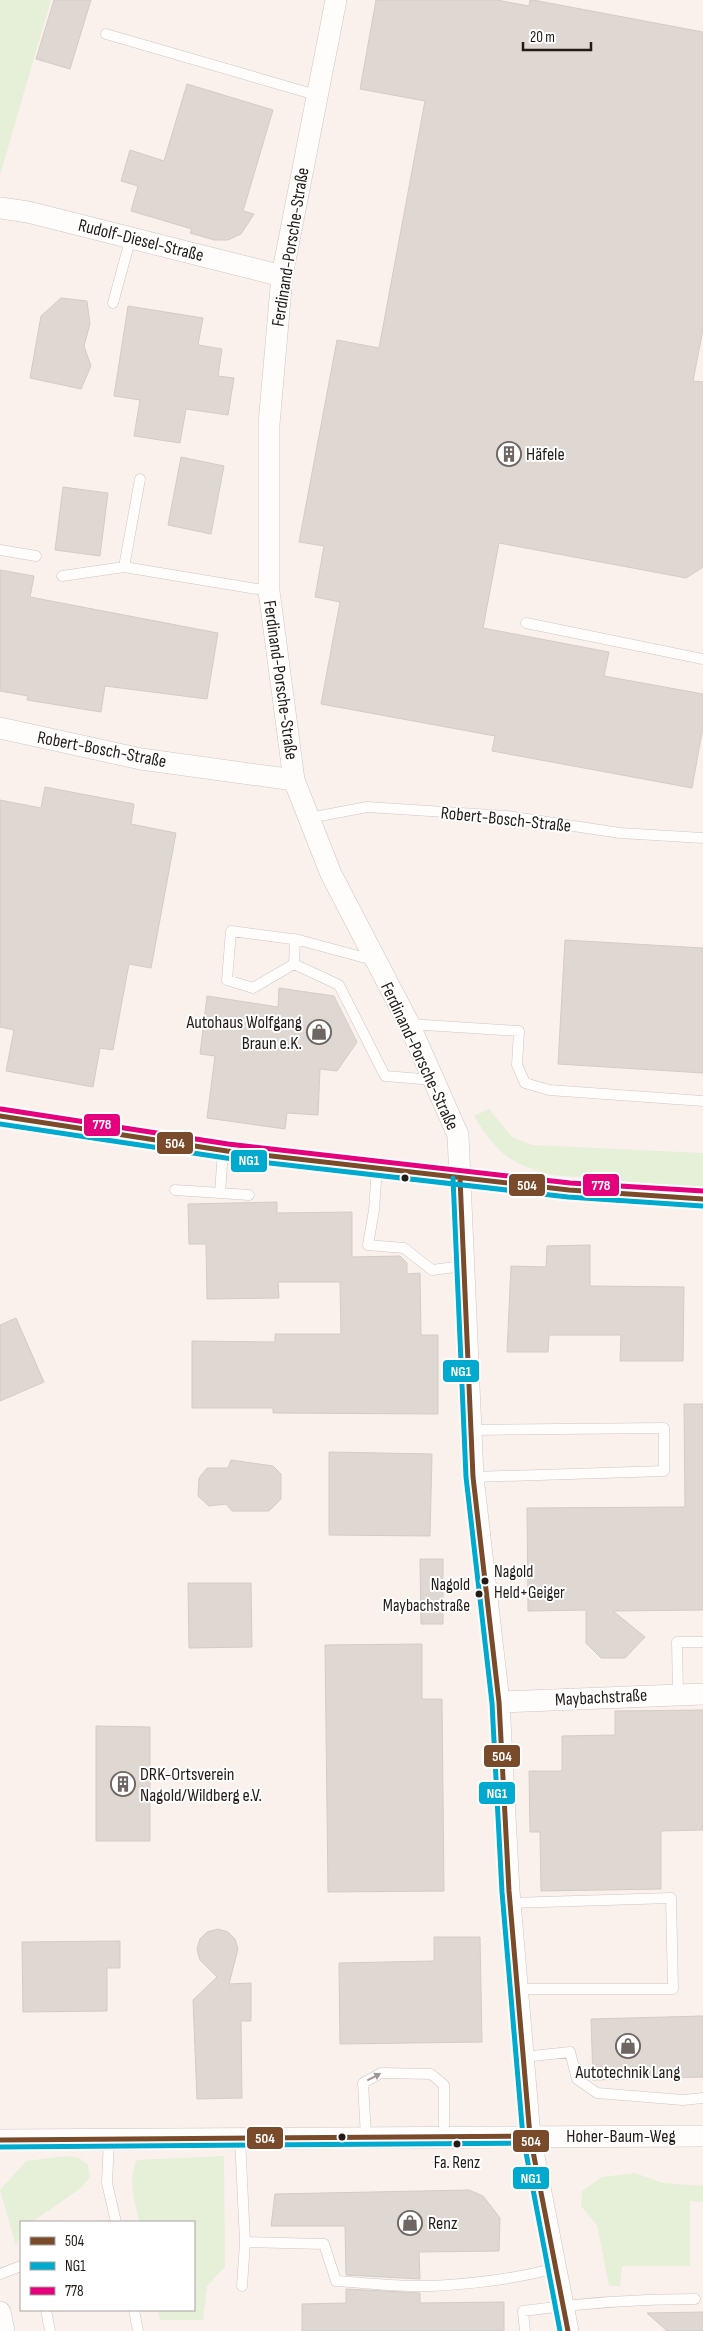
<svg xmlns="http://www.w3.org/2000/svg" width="703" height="2331" font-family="'Sofia Sans Condensed',sans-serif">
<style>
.green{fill:#e6efd8}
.building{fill:#ded7d2;stroke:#d3ccc6}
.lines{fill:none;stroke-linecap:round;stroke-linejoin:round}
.lane-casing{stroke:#cdc5c1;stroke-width:11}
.street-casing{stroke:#cdc5c1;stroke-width:22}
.lane{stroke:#fefdfc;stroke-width:10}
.street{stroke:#fefdfc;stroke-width:21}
.bus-1-casing{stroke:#fff;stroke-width:9}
.bus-2-casing{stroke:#fff;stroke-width:9}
.bus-3-casing{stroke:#fff;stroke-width:9}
.bus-1{stroke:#7a4b2a;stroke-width:5}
.bus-2{stroke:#00a9ce;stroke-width:5}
.bus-3{stroke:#e5007d;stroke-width:5}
.oneway{fill:#9b9795}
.bus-dot{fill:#231b17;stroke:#fff;stroke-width:2}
.labels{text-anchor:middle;stroke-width:4;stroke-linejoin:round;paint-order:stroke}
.bus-label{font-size:17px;fill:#231b17;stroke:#fff;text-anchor:start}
.street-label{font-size:18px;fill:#231b17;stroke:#fff}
.poi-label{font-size:18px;fill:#231b17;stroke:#fff;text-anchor:start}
.line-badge{stroke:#fff;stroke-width:2}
.badge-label{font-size:14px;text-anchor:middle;font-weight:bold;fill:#fff}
</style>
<rect width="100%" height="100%" fill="#faf1ed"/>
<path class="green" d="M 0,0 L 51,0 L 0,175 Z
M 489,1109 L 512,1137 L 532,1145 L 703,1153 L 703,1188 L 552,1175 C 509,1164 497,1153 474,1116 Z
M 67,2156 L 79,2158 L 88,2165 L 90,2177 L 81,2188 L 32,2222 L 21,2222 L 21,2233 L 16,2246 L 0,2190 L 26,2161 Z
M 224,2156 L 225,2267 L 207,2286 L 203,2320 L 160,2320 L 158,2310 L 194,2310 L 194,2222 L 139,2222 C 135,2202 127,2180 137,2160 Z
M 635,2173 L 663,2183 L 703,2186 L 703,2202 L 690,2201 L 690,2266 L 622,2266 L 620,2286 L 609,2286 L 597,2225 L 581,2206 L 582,2191 L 602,2177 Z"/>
<path class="building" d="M 54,0 L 91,0 L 70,69 L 36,59 Z
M 376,0 L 497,0 L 529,6 L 530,0 L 533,0 L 703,32 L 703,329 L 693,381 L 703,382 L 703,567 L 686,578 L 499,543 L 483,628 L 609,652 L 604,676 L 703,694 L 703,727 L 692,788 L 492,751 L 495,736 L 321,704 L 340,602 L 315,597 L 324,546 L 299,542 L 337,340 L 379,348 L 425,101 L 360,89 Z
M 187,84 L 273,110 L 243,211 L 254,214 L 241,234 L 228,240 L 214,240 L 190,233 L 192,229 L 131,211 L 138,186 L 121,181 L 130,150 L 164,161 Z
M 61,298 L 87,301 L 90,324 L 84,346 L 91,366 L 81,389 L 30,378 L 41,316 Z
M 128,306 L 203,318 L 198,345 L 222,349 L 218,376 L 234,378 L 228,415 L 186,409 L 180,443 L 134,436 L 140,400 L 114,396 Z
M 181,457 L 224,466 L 211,534 L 168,525 Z
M 63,487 L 108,493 L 100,556 L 55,550 Z
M 0,570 L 34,576 L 30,597 L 218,633 L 207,699 L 105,686 L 101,712 L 27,700 L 28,696 L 0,691 Z
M 45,787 L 134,804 L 131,824 L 176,833 L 151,968 L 129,964 L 113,1050 L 100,1048 L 93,1087 L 6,1071 L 14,1030 L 0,1027 L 0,800 L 41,808 Z
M 565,940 L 703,948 L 703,1073 L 558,1064 Z
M 279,988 L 334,996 L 357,1042 L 337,1071 L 320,1069 L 318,1115 L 287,1113 L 285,1129 L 207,1118 L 215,1056 L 200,1054 L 207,996 L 278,1007 Z
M 277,1202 L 277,1213 L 352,1212 L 352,1257 L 400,1256 L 407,1263 L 407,1274 L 420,1273 L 421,1335 L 438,1335 L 438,1414 L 273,1413 L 273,1408 L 192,1408 L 192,1341 L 275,1342 L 275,1334 L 341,1334 L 340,1282 L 278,1282 L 279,1298 L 207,1299 L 206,1244 L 189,1244 L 188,1204 Z
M 590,1245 L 590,1286 L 684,1287 L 683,1361 L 620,1361 L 621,1335 L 549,1335 L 548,1352 L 507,1352 L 511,1266 L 546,1267 L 547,1246 Z
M 16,1318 L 44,1382 L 0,1401 L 0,1325 Z
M 684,1404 L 703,1404 L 703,1610 L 613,1611 L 645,1637 L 625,1658 L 601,1658 L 586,1643 L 586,1610 L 528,1611 L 527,1508 L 685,1507 Z
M 329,1452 L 432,1454 L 430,1536 L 329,1535 Z
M 231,1460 L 273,1466 L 281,1474 L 281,1499 L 269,1511 L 232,1511 L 226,1504 L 209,1506 L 198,1496 L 199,1478 L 207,1468 L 228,1468 Z
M 420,1559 L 443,1559 L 443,1624 L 421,1624 Z
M 188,1583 L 251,1583 L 252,1647 L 189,1648 Z
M 422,1644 L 422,1699 L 442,1699 L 444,1891 L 328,1892 L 325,1645 Z
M 703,1710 L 703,1830 L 661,1831 L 661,1889 L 541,1891 L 540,1832 L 530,1832 L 529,1771 L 562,1771 L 562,1736 L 615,1735 L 615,1711 Z
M 96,1726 L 150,1727 L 150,1841 L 96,1841 Z
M 218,1929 L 228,1932 L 235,1939 L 238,1949 L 229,1984 L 251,1983 L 251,2021 L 241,2021 L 242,2098 L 197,2099 L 193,2000 L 217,1977 L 200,1960 L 197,1949 L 200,1939 L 207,1932 Z
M 434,1937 L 480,1937 L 482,2042 L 340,2044 L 339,1963 L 434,1961 Z
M 120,1941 L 120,1968 L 107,1968 L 107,2011 L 23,2012 L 22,1942 Z
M 703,2016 L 703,2077 L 593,2080 L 591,2019 Z
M 469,2190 L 483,2196 L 500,2218 L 499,2251 L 419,2252 L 420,2279 L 346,2275 L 345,2226 L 271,2226 L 275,2194 Z
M 346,2289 L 420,2293 L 420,2303 L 504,2302 L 504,2331 L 302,2331 L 302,2304 L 346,2303 Z
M 703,2312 L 703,2331 L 667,2331 L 647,2313 Z"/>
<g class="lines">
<defs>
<path id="lane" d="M 106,34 L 316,95
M 113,303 L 131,237
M 140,479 L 124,567 L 269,591
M 0,550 L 36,556
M 62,576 L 124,567
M 526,623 L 703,659
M 309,818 L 367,807 L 507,816 L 620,833 L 703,838
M 295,939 L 294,964 L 253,988 L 227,980 L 231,931 L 299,940 L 373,960
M 294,964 L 339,985 L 385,1076 L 434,1080
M 409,1024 L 519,1031 L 517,1065 L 525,1083 L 549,1090 L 703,1101
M 377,1168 L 374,1210 L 368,1245 L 404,1248 L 432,1270 L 463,1266
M 175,1190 L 220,1193 L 223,1151
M 220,1193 L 249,1195
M 471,1430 L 664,1428 L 664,1471 L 473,1477
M 678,1694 L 677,1642 L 703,1642
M 510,1903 L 671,1898 L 673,1989 L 517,1989
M 523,2057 L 570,2052 L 577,2079 L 597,2093 L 683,2100 L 703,2098
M 366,2137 L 363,2083 L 381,2073 L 431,2074 L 444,2085 L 444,2136
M 240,2138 L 245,2242 L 242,2286
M 109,2139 L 107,2183 L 116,2222
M 245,2242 L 324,2244 L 336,2281 C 367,2283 400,2287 431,2286 C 473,2284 515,2279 556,2268
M 0,2274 L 21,2266
M 46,2310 L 50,2331
M 134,2310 L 138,2331
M 525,2331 L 523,2311 C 581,2303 637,2299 695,2299"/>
<path id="street" d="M 336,0 L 282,276 L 269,424 L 269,591 L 294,780 L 331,874 L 409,1024 L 458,1135 L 473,1477 L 499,1702 L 509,1891 L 530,2136 L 568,2331
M 0,208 L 28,212 L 282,276
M 0,728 L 141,759 L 294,780
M 0,1116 L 227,1151 L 569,1190 L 703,1199
M 499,1702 L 703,1694
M 0,2140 L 703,2136
M 0,2312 L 4,2331"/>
</defs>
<use href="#lane" class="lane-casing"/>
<use href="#street" class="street-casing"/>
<use href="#lane" class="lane"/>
<use href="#street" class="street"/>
<defs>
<path id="bus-1" d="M 0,1116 L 227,1151 L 569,1190 L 703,1199
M 460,1178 L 473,1477 L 499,1702 L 509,1891 L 530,2136 L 568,2331
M 0,2140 L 530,2136"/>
<path id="bus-2" d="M 0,1124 L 226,1158 L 568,1197 L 702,1206
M 453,1178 L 466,1477 L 492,1703 L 502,1892 L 523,2137 L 560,2331
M 0,2147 L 530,2143"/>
<path id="bus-3" d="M 1,1109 L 228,1144 L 570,1183 L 703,1191"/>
</defs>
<use href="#bus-1" class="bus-1-casing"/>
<use href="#bus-2" class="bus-2-casing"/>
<use href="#bus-3" class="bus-3-casing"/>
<use href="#bus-1" class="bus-1"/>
<use href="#bus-2" class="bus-2"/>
<use href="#bus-3" class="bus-3"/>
</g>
<defs><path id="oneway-solid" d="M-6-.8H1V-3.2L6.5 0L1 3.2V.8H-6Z" transform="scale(1.25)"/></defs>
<use class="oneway" href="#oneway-solid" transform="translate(374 2077) rotate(-27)"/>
<defs>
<symbol id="building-ring" viewBox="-11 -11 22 22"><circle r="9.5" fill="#fff" stroke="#6e6662" stroke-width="1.5"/><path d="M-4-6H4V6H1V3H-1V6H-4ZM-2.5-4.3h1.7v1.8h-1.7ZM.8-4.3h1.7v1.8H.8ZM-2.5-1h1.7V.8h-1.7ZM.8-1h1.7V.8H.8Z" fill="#6e6662"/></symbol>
<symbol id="shop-ring" viewBox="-11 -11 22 22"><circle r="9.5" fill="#fff" stroke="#6e6662" stroke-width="1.5"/><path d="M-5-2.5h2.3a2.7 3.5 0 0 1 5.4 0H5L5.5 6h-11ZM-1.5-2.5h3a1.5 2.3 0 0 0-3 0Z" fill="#6e6662"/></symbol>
</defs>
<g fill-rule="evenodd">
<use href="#building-ring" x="495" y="440" width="28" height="28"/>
<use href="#shop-ring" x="305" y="1018" width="28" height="28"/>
<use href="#building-ring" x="109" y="1770" width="28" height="28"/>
<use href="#shop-ring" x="614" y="2032" width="28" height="28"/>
<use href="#shop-ring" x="396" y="2209" width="28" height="28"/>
</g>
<g class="bus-dot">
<circle cx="405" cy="1178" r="4.5"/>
<circle cx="485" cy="1581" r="4.5"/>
<circle cx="479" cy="1594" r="4.5"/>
<circle cx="342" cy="2137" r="4.5"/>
<circle cx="457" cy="2144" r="4.5"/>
</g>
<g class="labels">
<g class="bus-label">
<text x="494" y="1577">Nagold<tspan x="494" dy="21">Held+Geiger</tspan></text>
<text x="470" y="1590" text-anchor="end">Nagold<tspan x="470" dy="21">Maybachstraße</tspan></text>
<text x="457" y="2168" text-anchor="middle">Fa. Renz</text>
</g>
<g class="street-label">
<text transform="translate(141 240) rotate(14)" y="6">Rudolf-Diesel-Straße</text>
<text transform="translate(290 247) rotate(-81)" y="6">Ferdinand-Porsche-Straße</text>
<text transform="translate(281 680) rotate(82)" y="6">Ferdinand-Porsche-Straße</text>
<text transform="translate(102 749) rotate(11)" y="6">Robert-Bosch-Straße</text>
<text transform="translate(506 819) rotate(6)" y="6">Robert-Bosch-Straße</text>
<text transform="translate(420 1056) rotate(65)" y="6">Ferdinand-Porsche-Straße</text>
<text transform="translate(601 1697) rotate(-3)" y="6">Maybachstraße</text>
<text x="621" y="2142">Hoher-Baum-Weg</text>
</g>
<g class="poi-label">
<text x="526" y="460">Häfele</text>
<text x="302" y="1028" text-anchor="end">Autohaus Wolfgang<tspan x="302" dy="21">Braun e.K.</tspan></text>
<text x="140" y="1780">DRK-Ortsverein<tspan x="140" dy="21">Nagold/Wildberg e.V.</tspan></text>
<text x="628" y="2078" text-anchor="middle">Autotechnik Lang</text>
<text x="428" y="2229">Renz</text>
</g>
</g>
<g class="line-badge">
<rect x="83" y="1113" width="38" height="24" rx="5" fill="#e5007d"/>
<rect x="156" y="1131" width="38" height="24" rx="5" fill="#7a4b2a"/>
<rect x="230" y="1149" width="38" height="24" rx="5" fill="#00a9ce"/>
<rect x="582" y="1173" width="38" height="24" rx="5" fill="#e5007d"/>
<rect x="508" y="1173" width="38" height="24" rx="5" fill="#7a4b2a"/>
<rect x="442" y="1359" width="38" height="24" rx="5" fill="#00a9ce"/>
<rect x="483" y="1744" width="38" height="24" rx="5" fill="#7a4b2a"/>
<rect x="478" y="1781" width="38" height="24" rx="5" fill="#00a9ce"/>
<rect x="246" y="2126" width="38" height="24" rx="5" fill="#7a4b2a"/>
<rect x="512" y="2129" width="38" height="24" rx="5" fill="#7a4b2a"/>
<rect x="512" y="2166" width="38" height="24" rx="5" fill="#00a9ce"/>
</g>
<g class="badge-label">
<text x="102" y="1129">778</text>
<text x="175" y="1148">504</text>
<text x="249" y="1165">NG1</text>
<text x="601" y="1190">778</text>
<text x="527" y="1190">504</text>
<text x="461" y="1376">NG1</text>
<text x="502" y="1761">504</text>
<text x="497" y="1798">NG1</text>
<text x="265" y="2143">504</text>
<text x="531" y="2146">504</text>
<text x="531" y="2183">NG1</text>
</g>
<rect x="20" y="2221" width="175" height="90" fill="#ffffff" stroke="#a7a4a2"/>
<rect x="30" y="2237" width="25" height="8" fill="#7a4b2a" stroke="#a7a4a2"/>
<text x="65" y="2246" font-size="15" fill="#231b17">504</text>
<rect x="30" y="2262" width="25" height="8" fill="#00a9ce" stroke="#a7a4a2"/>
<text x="65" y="2271" font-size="15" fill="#231b17">NG1</text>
<rect x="30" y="2287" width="25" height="8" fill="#e5007d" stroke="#a7a4a2"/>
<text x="65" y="2296" font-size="15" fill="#231b17">778</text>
<path d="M523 42v8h68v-8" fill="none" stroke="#231b17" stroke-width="2.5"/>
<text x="530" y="42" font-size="15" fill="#231b17" stroke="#ffffff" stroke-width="4" paint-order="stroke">20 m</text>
</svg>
